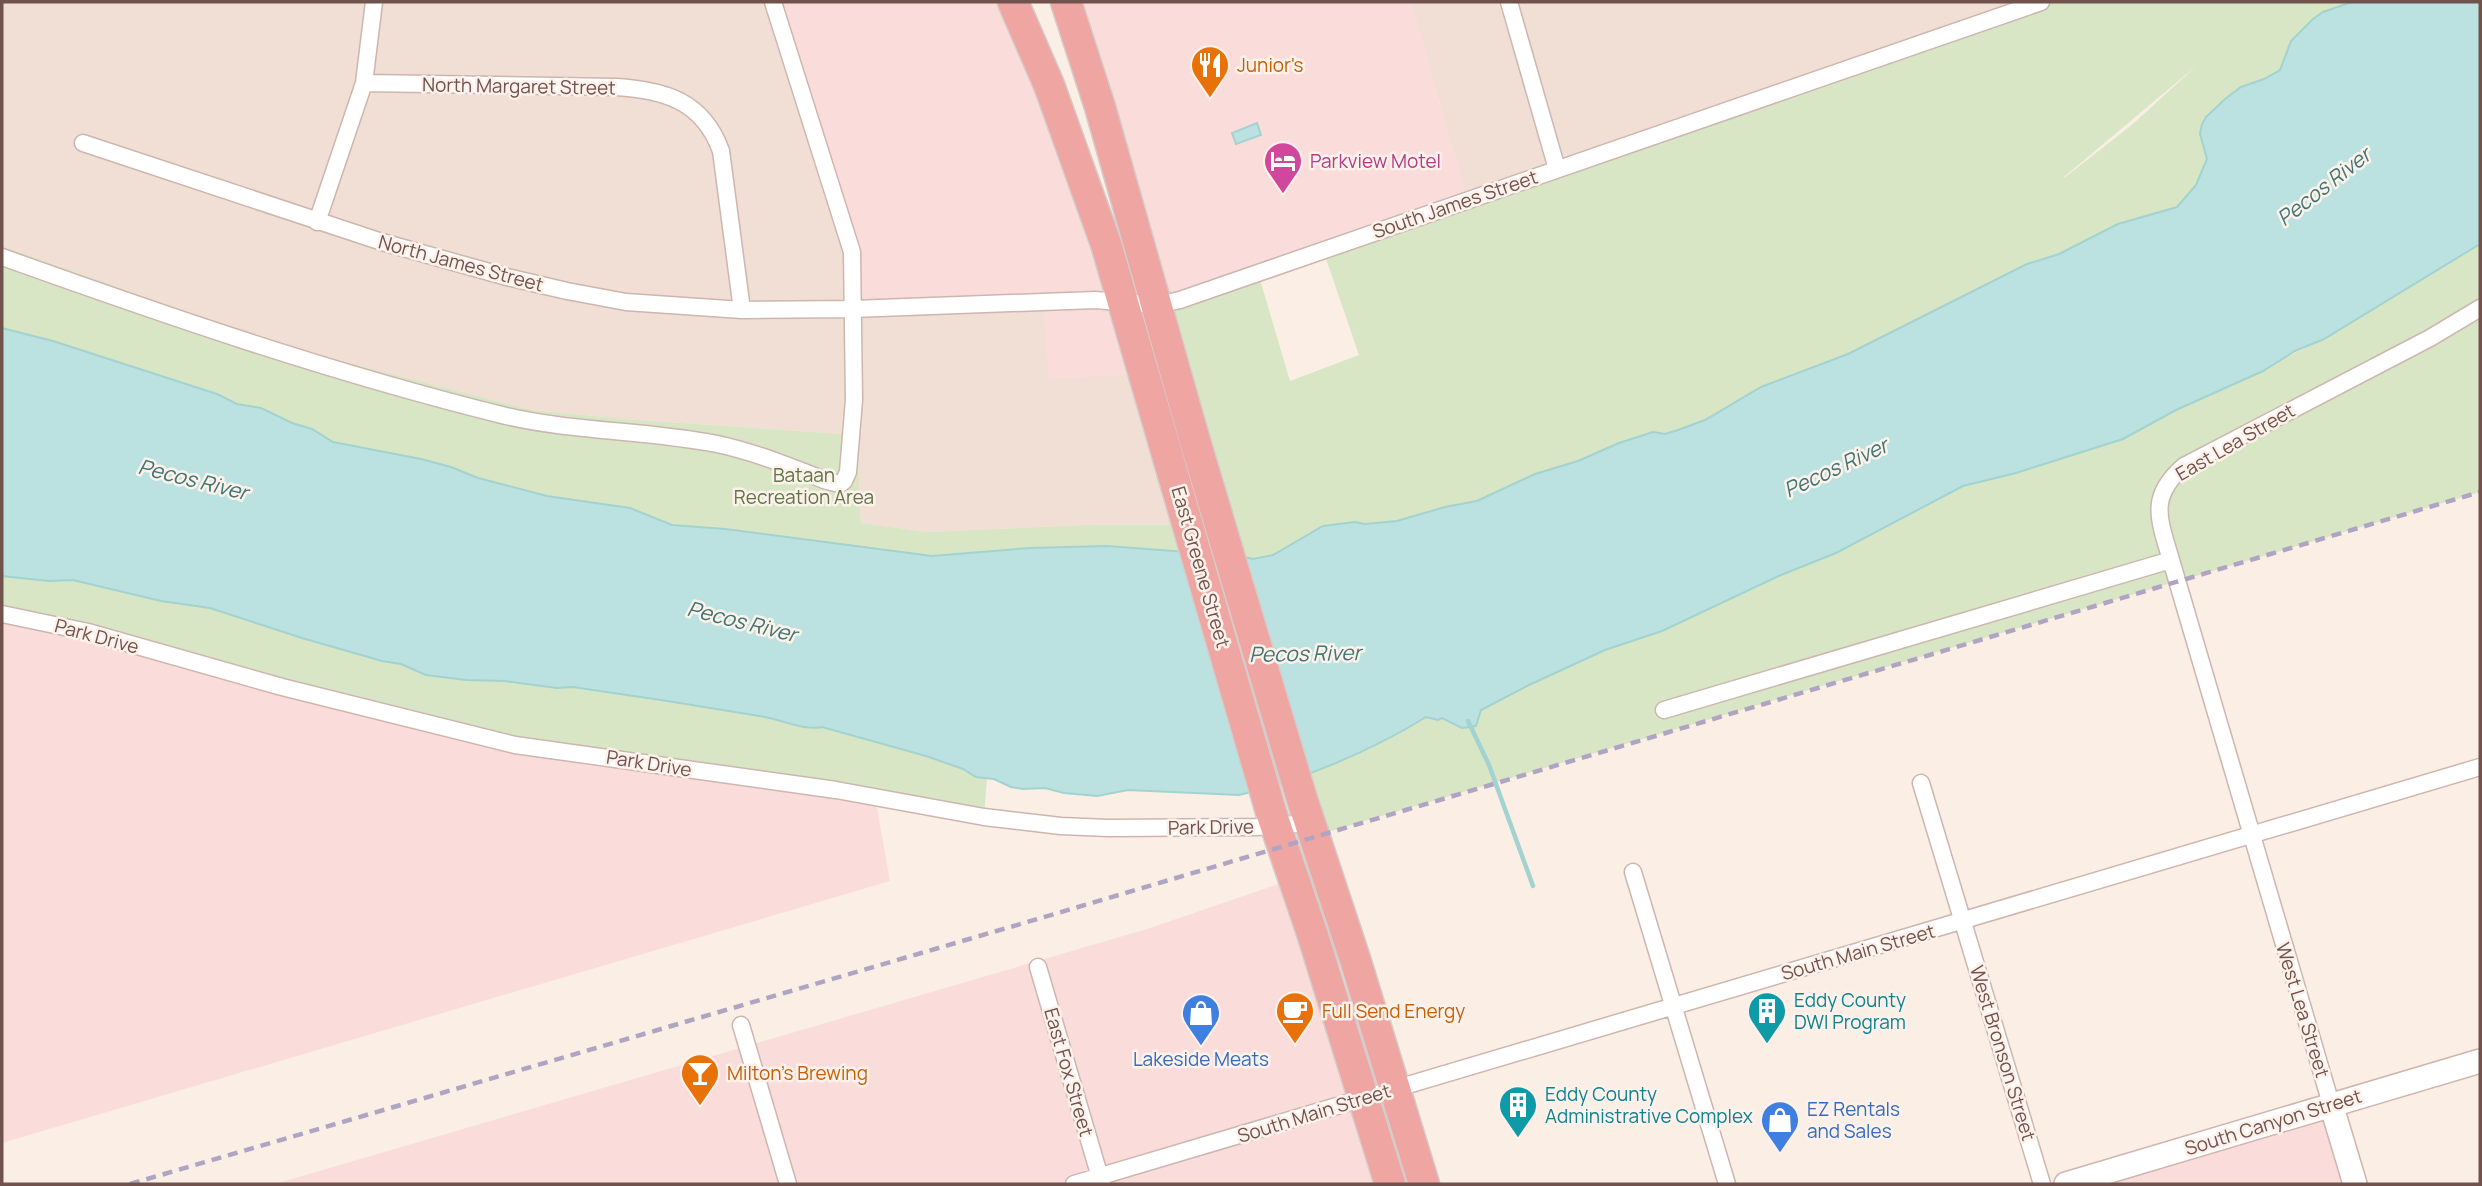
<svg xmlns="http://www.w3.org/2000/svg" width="2482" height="1186" font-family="Manrope,sans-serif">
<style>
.residential{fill:#f1ded4}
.commercial{fill:#faddda}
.green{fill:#d9e6c5;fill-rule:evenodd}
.water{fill:#bbe2e0;stroke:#a2d3d0;stroke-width:2}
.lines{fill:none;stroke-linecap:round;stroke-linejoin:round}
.stream{stroke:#a2d3d0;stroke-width:4.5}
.street-casing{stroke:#cdb6af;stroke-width:19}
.secondary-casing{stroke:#cfb5ad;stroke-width:26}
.highway-casing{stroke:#d4cbca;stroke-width:33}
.street{stroke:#fff;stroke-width:16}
.secondary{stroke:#fff;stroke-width:23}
.highway{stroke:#efa5a1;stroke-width:30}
.rail{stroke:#afa5c3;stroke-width:4.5;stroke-dasharray:10 7;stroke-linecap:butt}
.labels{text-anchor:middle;stroke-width:5;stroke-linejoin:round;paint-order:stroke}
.food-label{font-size:19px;fill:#c56008;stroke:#fdf2eb;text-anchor:start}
.street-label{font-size:19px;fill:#71524d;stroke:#fdf2eb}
.hotel-label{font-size:19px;fill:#b23c85;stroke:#fdf2eb;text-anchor:start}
.park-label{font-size:19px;fill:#5e7645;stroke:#fdf2eb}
.culture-label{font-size:19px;fill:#0d838f;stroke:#fdf2eb;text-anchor:start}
.shop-label{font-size:19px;fill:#366cbe;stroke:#fdf2eb}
.water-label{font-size:21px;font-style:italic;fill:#427573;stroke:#fdf2eb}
</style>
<rect width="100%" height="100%" fill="#faeee5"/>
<path class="residential" d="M 2,2 L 773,2 L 1043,302 L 1144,374 L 1188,524 L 1083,525 L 928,532 L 861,523 L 857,435 L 639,420 L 532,410 L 287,347 L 2,246 Z
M 1411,2 L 2041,2 L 1467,200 Z"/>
<path class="commercial" d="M 773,2 L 1013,2 L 1144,374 L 1049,379 L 1042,302 L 853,309 L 852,252 Z
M 1066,2 L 1411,2 L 1467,200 L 1157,305 Z
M 2,614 L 875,797 L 890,881 L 2,1143 Z
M 1293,879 L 1390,1184 L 275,1184 L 1147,929 Z
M 2331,1104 L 2355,1184 L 2066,1184 Z"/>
<path class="green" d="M 2041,2 L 2352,2 L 2323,12 L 2313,19 L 2291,41 L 2280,70 L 2264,79 L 2241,87 L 2225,99 L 2206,117 L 2200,134 L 2207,159 L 2196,185 L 2177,207 L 2118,224 L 2059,254 L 2027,264 L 1848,354 L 1761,387 L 1705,420 L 1678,430 L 1665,434 L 1653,432 L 1619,443 L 1577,461 L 1535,474 L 1477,501 L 1445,507 L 1397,521 L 1365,524 L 1355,522 L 1323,526 L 1273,555 L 1253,559 L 1240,556 L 1107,546 L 1029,548 L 932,556 L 725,529 L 672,525 L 630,508 L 547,496 L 478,478 L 451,467 L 421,459 L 333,442 L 312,429 L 292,423 L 261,408 L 237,404 L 217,394 L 53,341 L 2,328 L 2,246 L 287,347 L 532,410 L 639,420 L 857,435 L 861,523 L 928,532 L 1083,525 L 1219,524 L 1157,305 L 1258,273 L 1290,381 L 1359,355 L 1323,250 ZM 2196,66 L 2133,124 L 2064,178 L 2064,177 Z
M 2480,244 L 2480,492 L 1314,836 L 1295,777 L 1325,767 L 1426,717 L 1437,720 L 1442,718 L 1462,728 L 1481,710 L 1529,685 L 1605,650 L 1662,631 L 1781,575 L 1836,553 L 1963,486 L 2016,473 L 2123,439 L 2176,410 L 2324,339 Z
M 2,576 L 49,581 L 73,580 L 161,601 L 210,608 L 302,638 L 382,661 L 401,664 L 426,675 L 466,680 L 504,681 L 557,688 L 573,687 C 637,696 701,706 765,717 C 781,720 808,730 822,727 L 926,756 L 987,779 L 984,817 L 515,745 L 2,614 Z"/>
<path class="water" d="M 2352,2 L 2480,2 L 2480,244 L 2324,339 L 2295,351 L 2263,371 L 2176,410 L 2123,439 L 2016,473 L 1963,486 L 1836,553 L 1781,575 L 1662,631 L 1605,650 L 1529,685 L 1481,710 L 1476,726 L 1462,728 L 1442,718 L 1438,720 L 1426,717 C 1373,750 1300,781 1239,795 L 1128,790 L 1097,796 L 1064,793 L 1045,788 L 1023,789 L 1011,787 L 994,779 L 976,777 L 963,769 L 926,756 L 822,727 C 805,731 782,720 765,717 C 701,706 637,696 573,687 L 557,688 L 504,681 L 466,680 L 426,675 L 401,664 L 382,661 L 302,638 L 210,608 L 161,601 L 73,580 L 49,581 L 2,576 L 2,328 L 53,341 L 217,394 L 237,404 L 261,408 L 292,423 L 312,429 L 333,442 L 421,459 L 451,467 L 478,478 L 547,496 L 630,508 L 672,525 L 725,529 L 932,556 L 1029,548 L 1107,546 L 1240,556 L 1253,559 L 1273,555 L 1323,526 L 1355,522 L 1365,524 L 1397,521 L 1445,507 L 1477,501 L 1535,474 L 1578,461 L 1619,443 L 1653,432 L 1665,434 L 1678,430 L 1705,420 L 1761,387 L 1848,354 L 2027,264 L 2059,254 L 2118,224 L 2177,207 L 2196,185 L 2207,159 L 2200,134 L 2202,124 L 2206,117 L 2225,99 L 2241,87 L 2264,79 L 2280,70 L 2291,41 L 2313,19 L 2323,12 Z
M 1257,123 L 1261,135 L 1236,144 L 1232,133 Z"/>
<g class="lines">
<path class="stream" d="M 1468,721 L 1489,765 L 1533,886"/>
<defs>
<path id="street" d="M 1509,2 L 1557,169
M 364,83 L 616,87 C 665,90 703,101 721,151 L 742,310
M 83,143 L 382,242 L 507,277 L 567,291 L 626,302 L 742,310 L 853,309 L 1095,300 L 1157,305 L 1180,300 L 2041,2
M 317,222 L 364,83 L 374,2
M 2,257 C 167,316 332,373 502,415 C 572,432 646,430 717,444 C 755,452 791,467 827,481 L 840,484 L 844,481 L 848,472 L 854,400 L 852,252 L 773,2
M 2,614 L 88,632 L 282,687 L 515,745 L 836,790 L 984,817 L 1061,826 L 1108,828 L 1257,827 L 1309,823
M 1664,710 L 2171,560
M 1921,783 L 2042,1184
M 1633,872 L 1727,1184
M 1038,967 L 1102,1184
M 741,1025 L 788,1184
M 2331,1104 L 2171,560 C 2159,519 2148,497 2184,466 L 2430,338 L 2480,308
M 1074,1184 L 2480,767"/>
<path id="secondary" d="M 2331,1104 L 2355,1184
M 2066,1184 L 2480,1061"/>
<path id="highway" d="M 1013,2 L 1049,85 L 1106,244 L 1271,812 L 1313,936 L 1390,1184
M 1066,2 L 1100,107 L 1195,441 L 1302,799 L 1356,962 L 1424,1184"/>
</defs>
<use href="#street" class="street-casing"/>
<use href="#secondary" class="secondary-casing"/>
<use href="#highway" class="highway-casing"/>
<use href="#street" class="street"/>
<use href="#secondary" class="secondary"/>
<use href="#highway" class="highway"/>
<path class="rail" d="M 130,1184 L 1024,923 L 2480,492"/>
</g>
<defs>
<symbol id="restaurant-pin" viewBox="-11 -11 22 30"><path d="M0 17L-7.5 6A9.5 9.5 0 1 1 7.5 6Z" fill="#e8710a" stroke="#fdf2eb"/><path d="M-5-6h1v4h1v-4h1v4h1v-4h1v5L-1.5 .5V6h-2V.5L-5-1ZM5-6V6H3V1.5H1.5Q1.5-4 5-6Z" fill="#fff"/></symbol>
<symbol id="hotel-pin" viewBox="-11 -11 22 30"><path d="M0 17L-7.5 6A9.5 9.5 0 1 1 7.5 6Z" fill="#d1479c" stroke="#fdf2eb"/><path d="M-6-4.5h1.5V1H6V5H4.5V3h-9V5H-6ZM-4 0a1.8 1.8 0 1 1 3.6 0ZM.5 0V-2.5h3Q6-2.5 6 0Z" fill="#fff"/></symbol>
<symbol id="cafe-pin" viewBox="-11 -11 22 30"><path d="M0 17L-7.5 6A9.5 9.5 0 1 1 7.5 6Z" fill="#e8710a" stroke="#fdf2eb"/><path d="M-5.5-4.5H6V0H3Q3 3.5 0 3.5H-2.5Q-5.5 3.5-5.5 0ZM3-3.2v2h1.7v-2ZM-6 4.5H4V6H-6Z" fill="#fff"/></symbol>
<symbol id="building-pin" viewBox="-11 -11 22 30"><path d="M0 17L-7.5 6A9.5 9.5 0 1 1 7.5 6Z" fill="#0f9aa8" stroke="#fdf2eb"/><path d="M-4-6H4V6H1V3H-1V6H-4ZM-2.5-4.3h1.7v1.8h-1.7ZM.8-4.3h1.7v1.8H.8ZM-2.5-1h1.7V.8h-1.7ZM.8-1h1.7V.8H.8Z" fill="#fff"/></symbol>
<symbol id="shop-pin" viewBox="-11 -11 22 30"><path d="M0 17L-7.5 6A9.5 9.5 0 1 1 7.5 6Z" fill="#3f7fe0" stroke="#fdf2eb"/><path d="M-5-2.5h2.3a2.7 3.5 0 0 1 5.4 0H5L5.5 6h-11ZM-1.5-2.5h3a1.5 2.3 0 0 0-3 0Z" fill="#fff"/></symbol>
<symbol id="bar-pin" viewBox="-11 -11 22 30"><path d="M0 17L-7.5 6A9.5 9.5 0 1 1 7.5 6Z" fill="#e8710a" stroke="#fdf2eb"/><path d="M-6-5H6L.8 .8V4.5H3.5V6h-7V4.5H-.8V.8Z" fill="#fff"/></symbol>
</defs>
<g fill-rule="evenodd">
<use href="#restaurant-pin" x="1188" y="43" width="44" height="60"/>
<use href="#hotel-pin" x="1261" y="139" width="44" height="60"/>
<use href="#cafe-pin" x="1273" y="989" width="44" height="60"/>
<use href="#building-pin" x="1745" y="989" width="44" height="60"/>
<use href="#shop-pin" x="1179" y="991" width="44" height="60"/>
<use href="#bar-pin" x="678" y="1051" width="44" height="60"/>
<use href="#building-pin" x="1496" y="1083" width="44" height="60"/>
<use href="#shop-pin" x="1758" y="1098" width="44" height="60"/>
</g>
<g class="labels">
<g class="food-label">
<text x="1237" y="72">Junior's</text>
<text x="1322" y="1018">Full Send Energy</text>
<text x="727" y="1080">Milton's Brewing</text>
</g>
<g class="street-label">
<text transform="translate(519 86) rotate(1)" y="7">North Margaret Street</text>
<text transform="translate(1455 204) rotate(-19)" y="7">South James Street</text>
<text transform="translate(461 263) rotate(15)" y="7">North James Street</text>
<text transform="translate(2235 442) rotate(-30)" y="7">East Lea Street</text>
<text transform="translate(1201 567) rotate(74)" y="7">East Greene Street</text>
<text transform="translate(97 636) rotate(15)" y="7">Park Drive</text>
<text transform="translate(649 763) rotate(9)" y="7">Park Drive</text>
<text transform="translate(1211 827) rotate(-1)" y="7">Park Drive</text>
<text transform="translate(1858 952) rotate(-16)" y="7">South Main Street</text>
<text transform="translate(2303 1010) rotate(73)" y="7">West Lea Street</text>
<text transform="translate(2003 1053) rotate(73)" y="7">West Bronson Street</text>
<text transform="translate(1069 1072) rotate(74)" y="7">East Fox Street</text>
<text transform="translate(1314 1113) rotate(-17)" y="7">South Main Street</text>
<text transform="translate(2273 1122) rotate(-17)" y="7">South Canyon Street</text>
</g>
<g class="hotel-label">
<text x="1310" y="168">Parkview Motel</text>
</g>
<g class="park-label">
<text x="804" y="482">Bataan<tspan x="804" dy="22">Recreation Area</tspan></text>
</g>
<g class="culture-label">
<text x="1794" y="1007">Eddy County<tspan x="1794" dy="22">DWI Program</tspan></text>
<text x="1545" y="1101">Eddy County<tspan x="1545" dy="22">Administrative Complex</tspan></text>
</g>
<g class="shop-label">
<text x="1201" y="1066">Lakeside Meats</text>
<text x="1807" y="1116" text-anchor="start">EZ Rentals<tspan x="1807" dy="22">and Sales</tspan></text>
</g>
<g class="water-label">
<text transform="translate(2324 187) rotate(-38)" y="7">Pecos River</text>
<text transform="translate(1836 468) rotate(-25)" y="7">Pecos River</text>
<text transform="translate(193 480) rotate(14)" y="7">Pecos River</text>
<text transform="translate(742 622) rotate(14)" y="7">Pecos River</text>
<text transform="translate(1305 654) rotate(-1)" y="7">Pecos River</text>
</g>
</g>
<rect width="2482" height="1186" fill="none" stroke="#71524d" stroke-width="7"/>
</svg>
